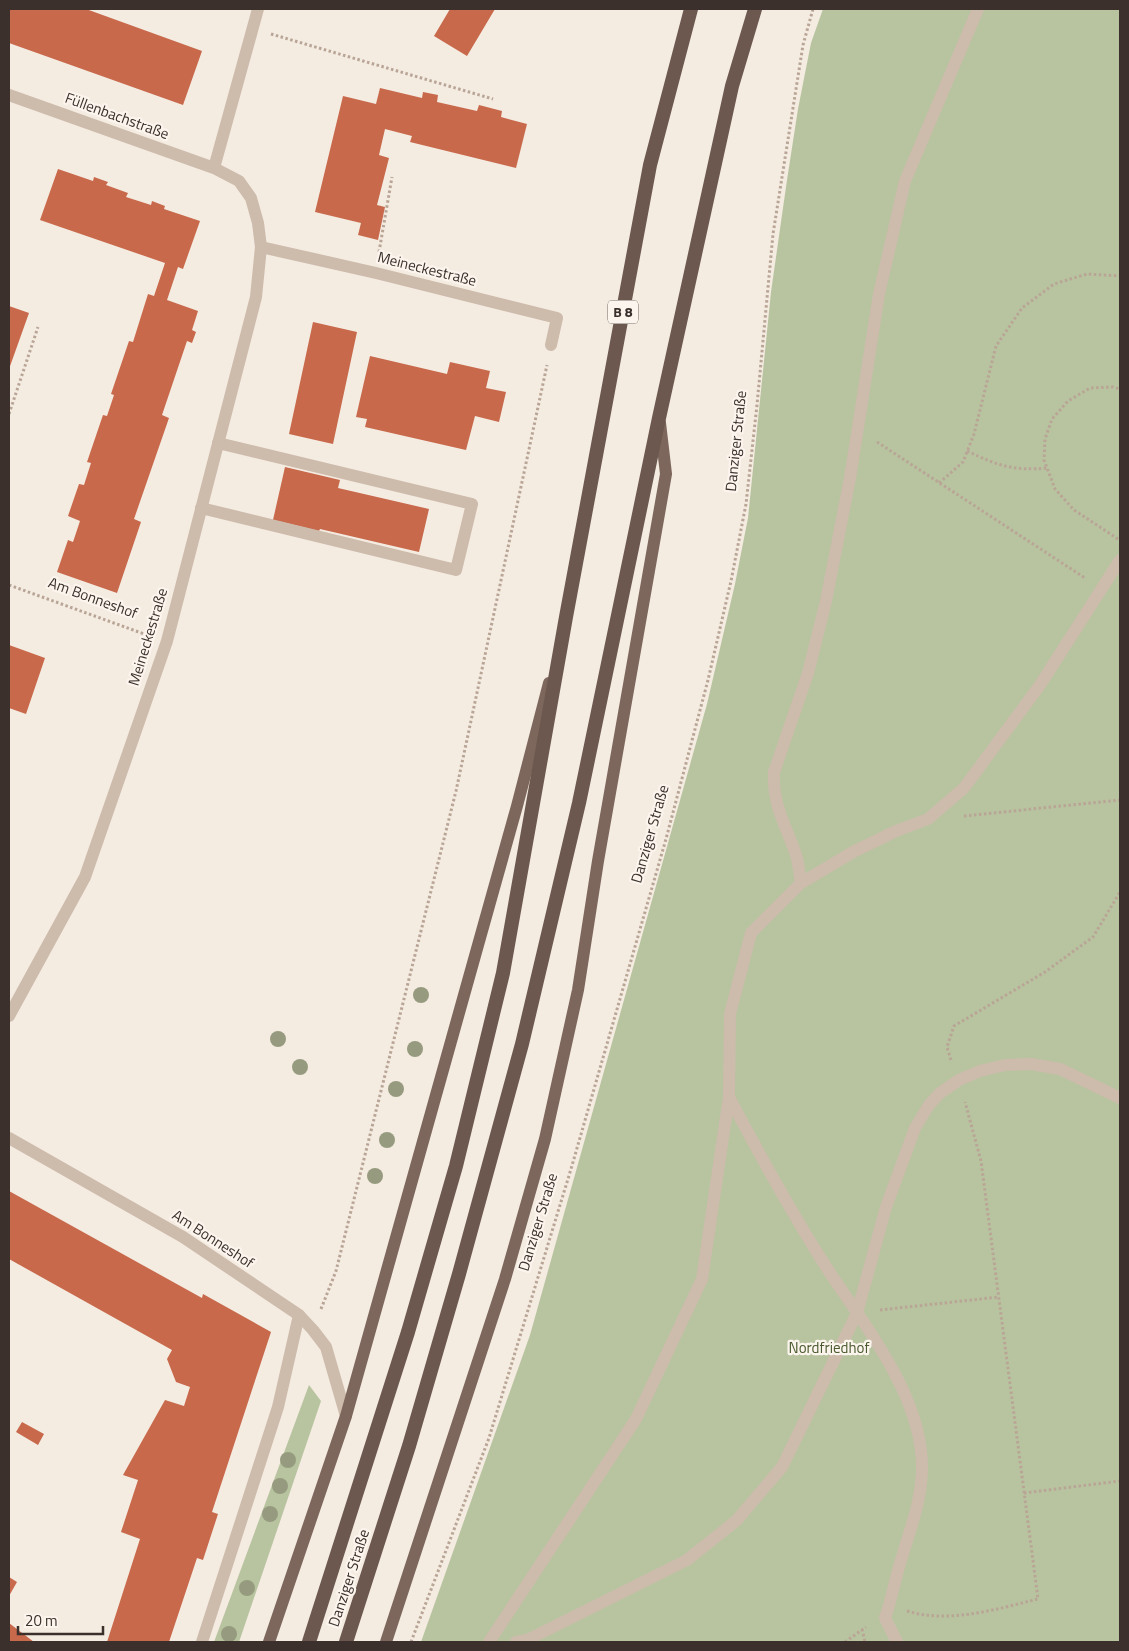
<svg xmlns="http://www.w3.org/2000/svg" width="1129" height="1651" font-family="'Titillium Web',sans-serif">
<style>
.green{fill:#b8c4a0}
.building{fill:#c8694b}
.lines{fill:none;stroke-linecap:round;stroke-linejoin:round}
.path{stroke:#b9a596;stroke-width:3;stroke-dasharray:2.5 2.5;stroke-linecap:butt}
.service{stroke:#cdbbac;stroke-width:12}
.minor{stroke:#cdbbac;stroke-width:12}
.primary{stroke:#7d675c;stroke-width:12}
.trunk{stroke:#6c584f;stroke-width:14}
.tree{fill:#969b7f}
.labels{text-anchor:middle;stroke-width:4.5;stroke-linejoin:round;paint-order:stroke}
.shield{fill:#fbf5ee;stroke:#756b66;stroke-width:1}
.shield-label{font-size:14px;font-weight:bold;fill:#3b302b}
.street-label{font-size:15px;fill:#3b302b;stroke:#fbf5ee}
.park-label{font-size:15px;fill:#4a5a2e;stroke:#fbf5ee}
</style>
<rect width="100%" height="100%" fill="#f4ebe1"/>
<path class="green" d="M 823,9 L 1120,9 L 1120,1642 L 421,1642 L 530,1335 L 707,704 L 735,584 L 748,518 L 771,292 L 787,180 L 798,109 L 811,43 Z
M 309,1385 L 321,1401 L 239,1642 L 214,1642 Z"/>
<path class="building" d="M 9,9 L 86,9 L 202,51 L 183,105 L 9,43 Z
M 450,9 L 495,9 L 467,56 L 434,36 Z
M 380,88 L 422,98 L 423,92 L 438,95 L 437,102 L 477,111 L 479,105 L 502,111 L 501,117 L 527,124 L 516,168 L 410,142 L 412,136 L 385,129 L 379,155 L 389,158 L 377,205 L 385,207 L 378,240 L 358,235 L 361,223 L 315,212 L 343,96 L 376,104 Z
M 58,169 L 93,181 L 94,177 L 108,182 L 106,185 L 128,193 L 126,197 L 151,205 L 152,201 L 165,206 L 164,209 L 200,221 L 183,269 L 178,267 L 167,300 L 198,311 L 192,330 L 196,332 L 192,343 L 187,341 L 162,415 L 169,418 L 134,519 L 141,522 L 117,593 L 57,572 L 68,540 L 73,542 L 80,521 L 68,516 L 79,484 L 84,485 L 91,463 L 87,462 L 103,415 L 107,416 L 114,395 L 111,394 L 129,341 L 133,342 L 148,294 L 154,296 L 165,263 L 40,220 Z
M 9,306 L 29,313 L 9,369 Z
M 313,322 L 357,332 L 333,444 L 289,434 Z
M 370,356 L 447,374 L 450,362 L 490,371 L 486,388 L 506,392 L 499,422 L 475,416 L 466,450 L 365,427 L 367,419 L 356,417 Z
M 285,467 L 340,480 L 338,488 L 429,509 L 419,552 L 320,529 L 319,531 L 273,520 Z
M 9,645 L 45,658 L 26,714 L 9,708 Z
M 9,1191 L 202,1298 L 203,1294 L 271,1332 L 212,1512 L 218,1514 L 203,1560 L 197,1558 L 169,1642 L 107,1642 L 140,1539 L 121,1532 L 138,1480 L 123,1475 L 165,1400 L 184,1406 L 190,1387 L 176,1382 L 167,1359 L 172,1350 L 9,1259 Z
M 22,1422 L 44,1434 L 38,1445 L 16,1432 Z
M 9,1577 L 17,1582 L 9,1596 Z
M 9,1623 L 34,1642 L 9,1642 Z"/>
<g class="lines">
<path class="path" d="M 271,34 L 493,99
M 379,252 L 392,177
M 9,414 L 38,327
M 877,442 L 1085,578
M 967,451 C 999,466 1013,471 1048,468
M 939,483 L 963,462 L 974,434 L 996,346 L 1022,308 L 1054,284 L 1087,274 L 1120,276
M 1118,539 L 1074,510 L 1055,489 L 1044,460 L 1045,439 L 1052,419 L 1068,401 L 1090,388 L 1113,387 L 1120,389
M 9,585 L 147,635
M 964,816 L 1120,800
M 951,1060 L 947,1047 L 954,1026 L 1045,972 L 1093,937 L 1120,892
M 321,1309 L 336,1271 L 456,791 L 547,365
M 880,1310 L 999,1297
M 1024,1493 L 1120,1481
M 907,1611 C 949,1624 997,1609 1038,1599 L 981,1161 L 965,1102
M 862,1629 L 865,1642
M 411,1642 L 489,1438 L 571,1169 L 666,839 L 708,680 L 731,581 L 746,504 L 757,405 L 773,234 L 803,45 L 813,9
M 845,1642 L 866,1627"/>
<path class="service" d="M 201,508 L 456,570 L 472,504 L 218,443
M 801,883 C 799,874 799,864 796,855 C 786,825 772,805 774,772 L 808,673 L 826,601 L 850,478 L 879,294 L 905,181 L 978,9
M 729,1097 C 758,1152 788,1206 821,1259 C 860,1321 924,1394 922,1471 C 921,1504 908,1535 899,1567 C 894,1584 891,1601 885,1618 L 897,1642
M 202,1642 L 278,1407 L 299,1315
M 489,1642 L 636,1419 L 702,1279 L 729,1097 L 730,1014 L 751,933 L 801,883 L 853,852 L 896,831 L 928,819 L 964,788 L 1040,685 L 1120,560
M 516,1642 L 527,1640 L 687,1560 L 737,1520 L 782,1467 L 857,1313 L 886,1207 L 915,1128 L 929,1105 L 940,1093 L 959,1080 L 980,1071 L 1005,1065 L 1031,1064 L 1060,1069 L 1120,1098"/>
<path class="minor" d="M 9,95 L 214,168
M 261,247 L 376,273 L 557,318 L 551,345
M 9,1016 L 85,877 L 167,641 L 256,297 L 261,247 L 258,223 L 251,198 L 239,181 L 214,168 L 258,9
M 9,1138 L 183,1237 L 299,1315 L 313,1330 L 326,1347 L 346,1416"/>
<path class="primary" d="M 269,1642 L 346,1416 L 517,806 L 549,683
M 386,1642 L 505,1279 L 545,1139 L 578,990 L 598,861 L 666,474 L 660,423"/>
<path class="trunk" d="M 309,1642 L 408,1332 L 456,1166 L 503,973 L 566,617 L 650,165 L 691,9
M 346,1642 L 409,1446 L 459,1274 L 522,1044 L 579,803 L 659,418 L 732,86 L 755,9"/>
</g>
<g class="tree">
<circle cx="421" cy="995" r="8"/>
<circle cx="278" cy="1039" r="8"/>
<circle cx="415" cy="1049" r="8"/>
<circle cx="300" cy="1067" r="8"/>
<circle cx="396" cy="1089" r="8"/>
<circle cx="387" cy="1140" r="8"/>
<circle cx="375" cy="1176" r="8"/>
<circle cx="288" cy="1460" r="8"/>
<circle cx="280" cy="1486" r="8"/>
<circle cx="270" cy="1514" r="8"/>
<circle cx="247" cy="1588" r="8"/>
<circle cx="229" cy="1634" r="8"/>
</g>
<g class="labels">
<rect class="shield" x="608" y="300.5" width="30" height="23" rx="4"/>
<g class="shield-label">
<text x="623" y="317">B 8</text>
</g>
<g class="street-label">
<text transform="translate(117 116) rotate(20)" y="5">Füllenbachstraße</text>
<text transform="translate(427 269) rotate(14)" y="5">Meineckestraße</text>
<text transform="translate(736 441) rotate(-84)" y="5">Danziger Straße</text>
<text transform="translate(93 598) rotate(20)" y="5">Am Bonneshof</text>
<text transform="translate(148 637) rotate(-73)" y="5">Meineckestraße</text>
<text transform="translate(650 834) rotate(-74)" y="5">Danziger Straße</text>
<text transform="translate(538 1222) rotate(-73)" y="5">Danziger Straße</text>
<text transform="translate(213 1239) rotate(33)" y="5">Am Bonneshof</text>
<text transform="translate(349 1578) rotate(-72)" y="5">Danziger Straße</text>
</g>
<g class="park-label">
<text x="829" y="1353">Nordfriedhof</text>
</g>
</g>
<rect width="1129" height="1651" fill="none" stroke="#3b302b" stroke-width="20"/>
<path d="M18 1626v8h85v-8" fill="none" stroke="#3b302b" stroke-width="2.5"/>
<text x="25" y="1626" font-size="15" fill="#3b302b" stroke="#fbf5ee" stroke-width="4" paint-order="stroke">20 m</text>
</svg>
